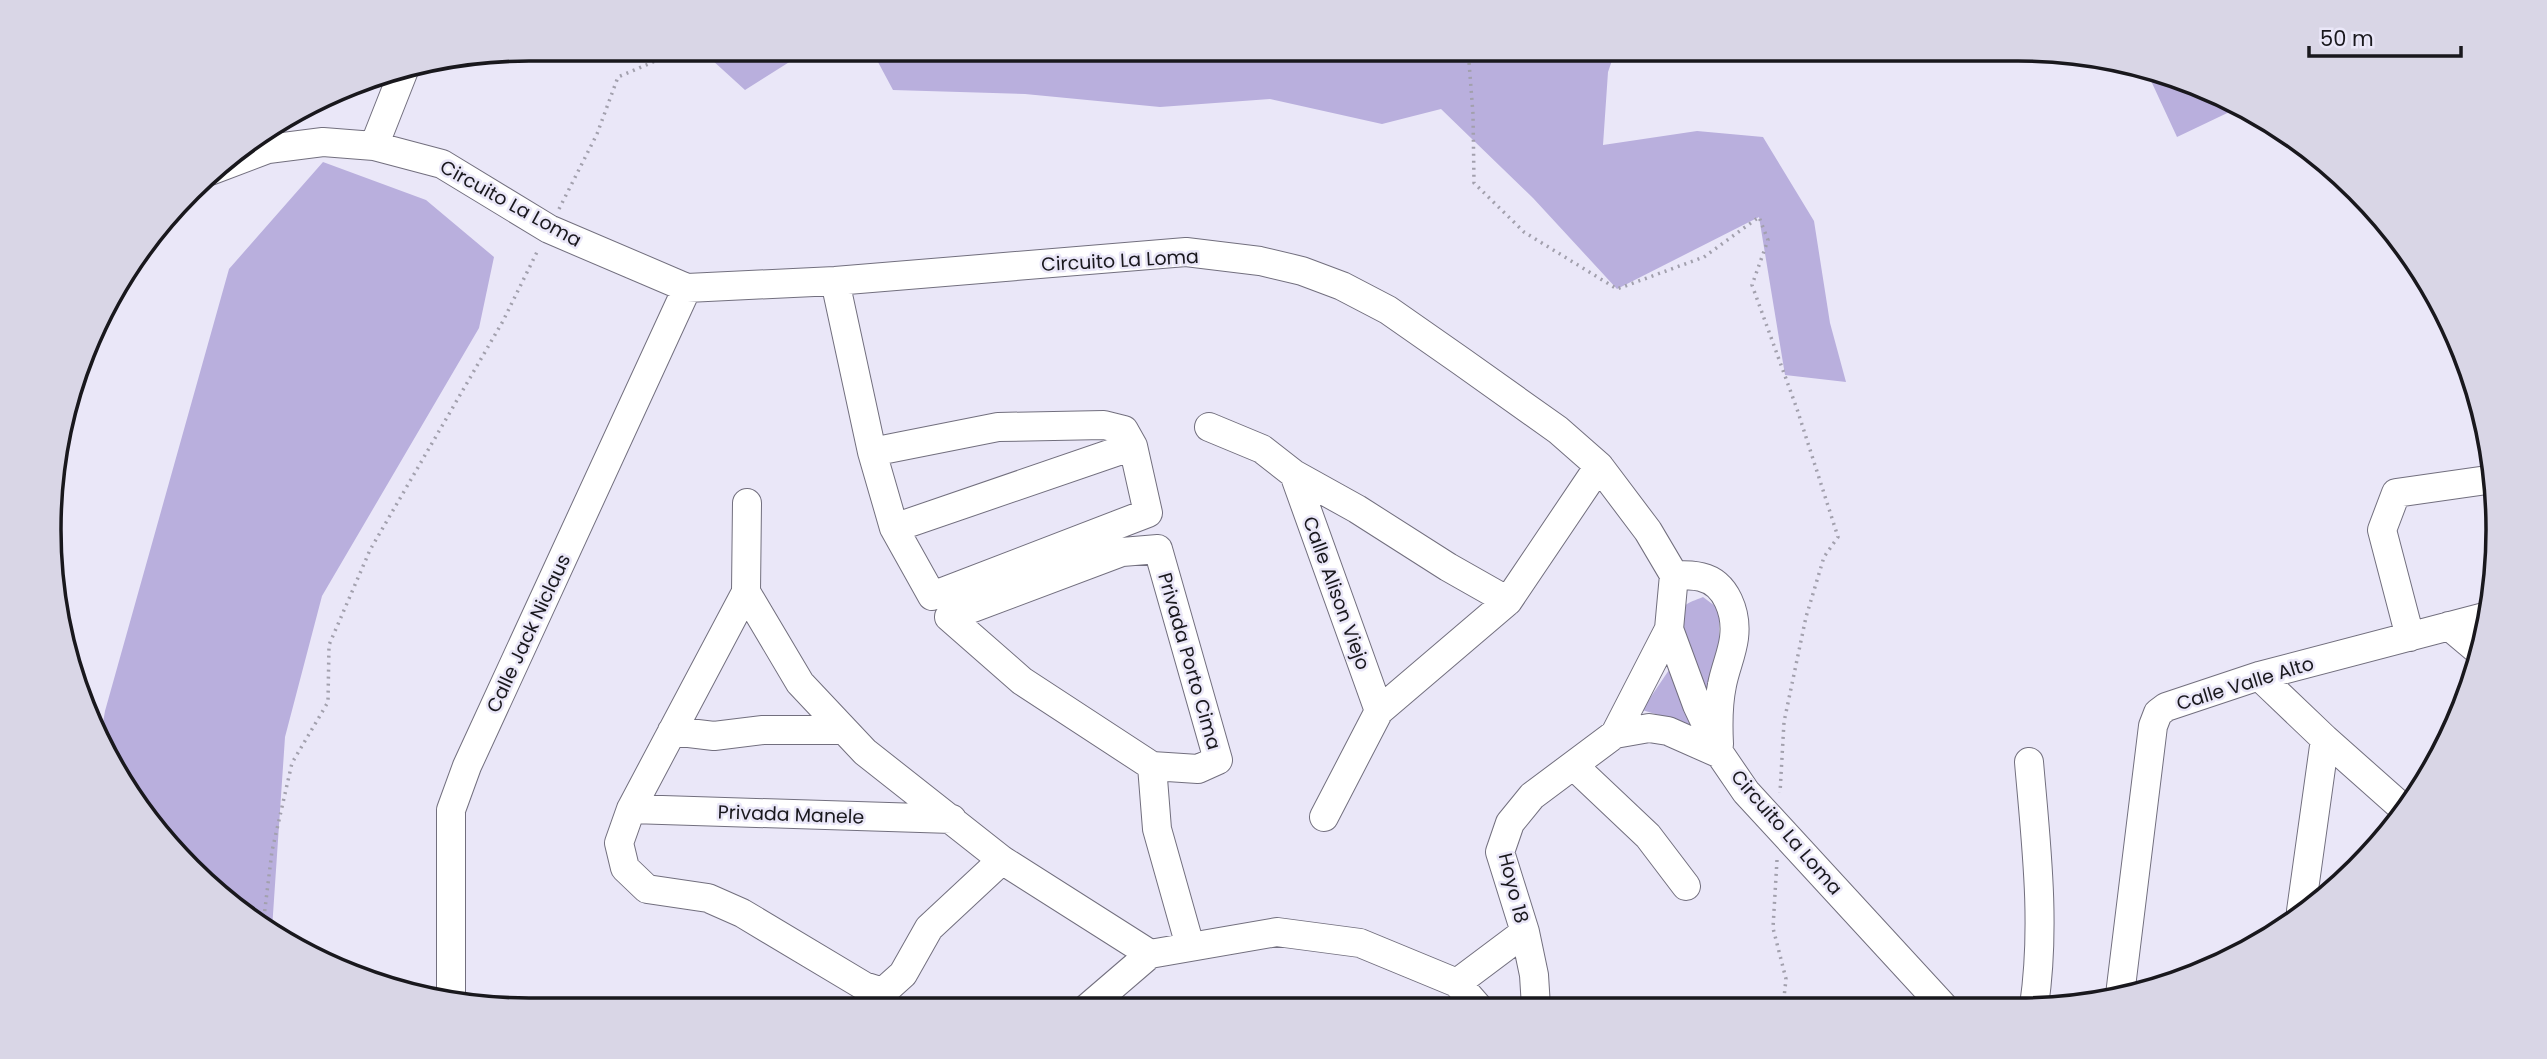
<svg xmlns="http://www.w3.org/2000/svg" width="2547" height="1059" font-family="Poppins,sans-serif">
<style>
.green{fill:#b9afdd}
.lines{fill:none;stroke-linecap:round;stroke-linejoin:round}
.minor-casing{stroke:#726f7e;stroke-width:30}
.path{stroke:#a2a0ad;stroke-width:3.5;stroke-dasharray:2 5;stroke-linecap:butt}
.minor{stroke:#fff;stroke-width:28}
.labels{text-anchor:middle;stroke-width:5;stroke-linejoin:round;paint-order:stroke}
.street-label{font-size:19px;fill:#19181d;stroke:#eae7f8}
.rim{fill:none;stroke:#19181d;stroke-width:3.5}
</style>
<rect width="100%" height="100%" fill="#eae7f8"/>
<path class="green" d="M 700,49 L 810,49 L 745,90 Z
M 871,49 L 1616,49 L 1608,72 L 1603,145 L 1697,131 L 1763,137 L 1814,221 L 1830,323 L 1846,382 L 1785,375 L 1759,217 L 1617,289 L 1533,198 L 1441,109 L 1382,124 L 1270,99 L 1160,107 L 1025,94 L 893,90 Z
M 2146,70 L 2172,74 L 2242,106 L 2177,137 Z
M 323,162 L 426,200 L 494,257 L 479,328 L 322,596 L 285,737 L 272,929 L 237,911 L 130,796 L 100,740 L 105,711 L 229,269 Z
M 1703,597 L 1719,609 L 1719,647 L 1709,715 C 1700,694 1666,621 1687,604 C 1691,601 1699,599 1703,597 Z
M 1669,670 L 1698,736 L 1669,718 L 1642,710 Z"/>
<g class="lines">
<defs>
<path id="minor" d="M 374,146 L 404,70
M 210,171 L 268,149 L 323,142 L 374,146 L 442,164 L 549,229 L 687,288 L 835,281 L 1186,252 L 1260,261 L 1302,271 L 1342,286 L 1388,310 L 1461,361 L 1558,430 L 1599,466 L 1648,531 L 1674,575 L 1669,629 L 1697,705 L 1720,754 L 1746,792 L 1943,1006
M 835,281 L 872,452 L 894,528 L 932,596 L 1148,513 L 1133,446 L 1124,430 L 1104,425 L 998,427 L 872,452
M 1209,427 L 1262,449 L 1294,474 L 1357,509 L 1448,567 L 1508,601
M 1294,474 L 1379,711
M 747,503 L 746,592 L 631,809 L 619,843 L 625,868 L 647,889 L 708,898 L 742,913 L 864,986 L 883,992 L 903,974 L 929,928 L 1002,860
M 894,528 L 1133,446
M 1158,549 L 1218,760 L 1198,769 L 1152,766 L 1022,681 L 949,617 L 1122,552 Z
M 1674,575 C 1683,575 1693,575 1701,577 C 1727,583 1737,614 1734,638 C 1732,654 1725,669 1722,685 C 1718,704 1718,724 1719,744
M 746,592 L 800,683 L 865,752 L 1002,860 L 1150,954
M 2449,626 L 2480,652
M 2410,637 L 2382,530 L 2396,493 L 2494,479
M 2259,676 L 2325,739 L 2405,810
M 672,731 L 714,736 L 763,730 L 844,730
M 1615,734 L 1649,728 L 1668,731 L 1720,754
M 2029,762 C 2036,843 2046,925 2034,1006
M 1152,766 L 1157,829 L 1190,946
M 1574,766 L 1648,836 L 1686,886
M 631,809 L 952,819
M 1324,817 L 1379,711 L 1508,601 L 1599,466
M 2301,911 L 2325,739
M 1457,983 L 1525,932
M 2120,995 L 2153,726 L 2158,713 L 2166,707 L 2259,676 L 2488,616
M 451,997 L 451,810 L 467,766 L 687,288
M 1536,1007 L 1534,975 L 1525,932 L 1500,852 L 1510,823 L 1532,796 L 1615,734 L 1669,629
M 1086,1009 L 1150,954 L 1277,932 L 1360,943 L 1457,983 L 1478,1007"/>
</defs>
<use href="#minor" class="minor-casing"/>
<path class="path" d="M 1468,49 L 1473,114 L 1474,183 L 1524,232 L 1617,289 L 1704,257 L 1759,217 L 1768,240 L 1752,285 L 1797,409 L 1838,537 L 1824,557 L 1806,617 L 1784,722 L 1780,793
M 559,209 L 597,134 L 618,77 L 683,49
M 1777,860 L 1773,928 L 1786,979 L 1783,1007
M 263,925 L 272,851 L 292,763 L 328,702 L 329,645 L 370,550 L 503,321 L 538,250"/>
<use href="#minor" class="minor"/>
</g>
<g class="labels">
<g class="street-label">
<text transform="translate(511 203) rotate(29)" y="7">Circuito La Loma</text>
<text transform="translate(1120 260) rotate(-3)" y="7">Circuito La Loma</text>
<text transform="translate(1337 593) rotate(70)" y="7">Calle Alison Viejo</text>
<text transform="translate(528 633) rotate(-65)" y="7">Calle Jack Niclaus</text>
<text transform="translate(1190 661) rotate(74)" y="7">Privada Porto Cima</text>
<text transform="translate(2245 683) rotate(-17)" y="7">Calle Valle Alto</text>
<text transform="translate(791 814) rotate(2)" y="7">Privada Manele</text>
<text transform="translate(1787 832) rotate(49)" y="7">Circuito La Loma</text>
<text transform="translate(1514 888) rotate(76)" y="7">Hoyo 18</text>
</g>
</g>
<path d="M0 0H2547V1059H0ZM529 61H2018A468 468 0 0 1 2486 529V530A468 468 0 0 1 2018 998H529A468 468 0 0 1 61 530V529A468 468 0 0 1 529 61Z" fill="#d9d6e6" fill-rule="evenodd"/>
<path class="rim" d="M529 61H2018A468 468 0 0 1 2486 529V530A468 468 0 0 1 2018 998H529A468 468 0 0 1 61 530V529A468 468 0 0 1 529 61Z"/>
<path d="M2309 46v10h152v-10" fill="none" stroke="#19181d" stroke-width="3.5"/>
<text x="2320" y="46" font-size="21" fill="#19181d" stroke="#eae7f8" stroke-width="5" paint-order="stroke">50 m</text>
</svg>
